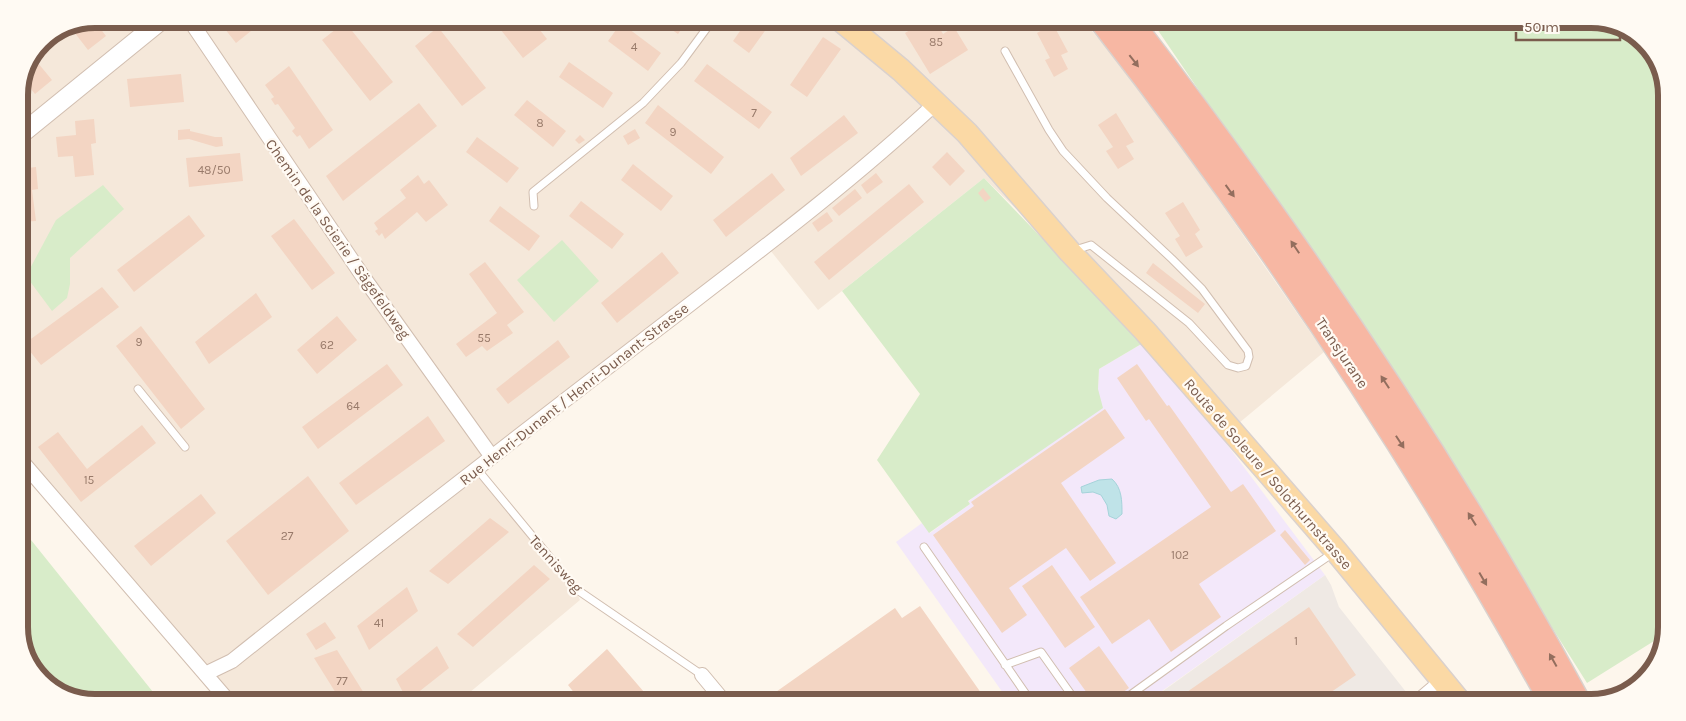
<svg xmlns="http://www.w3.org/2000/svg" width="1686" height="721" font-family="Karla,sans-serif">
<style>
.residential{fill:#f5e8da}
.industrial{fill:#efe9e4}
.education{fill:#f3e8fa}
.green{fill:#d8ecc9}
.water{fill:#bfe3e8;stroke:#a5d3da}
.building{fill:#f3d5c3}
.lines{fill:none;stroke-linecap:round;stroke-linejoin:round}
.service-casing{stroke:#d1beb0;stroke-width:9}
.minor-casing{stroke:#d1beb0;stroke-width:16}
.tertiary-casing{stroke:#d1beb0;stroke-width:20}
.primary-casing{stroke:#dad1cd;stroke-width:25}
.motorway-casing{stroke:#dad1cd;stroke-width:29}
.service{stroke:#fff;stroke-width:7}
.minor{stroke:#fff;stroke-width:14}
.tertiary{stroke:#fff;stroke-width:18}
.primary{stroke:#fbd9a5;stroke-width:22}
.motorway{stroke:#f7b7a3;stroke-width:26}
.oneway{fill:#936e5e}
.labels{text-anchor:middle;stroke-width:4.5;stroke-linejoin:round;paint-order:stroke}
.number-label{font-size:12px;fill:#987a6a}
.street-label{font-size:15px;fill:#7a5c4d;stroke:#fffaf3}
.rim{fill:none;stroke:#7a5c4d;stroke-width:6}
</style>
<rect width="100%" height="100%" fill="#fdf6ec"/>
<path class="residential" d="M 94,19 L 1084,22 L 1139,85 L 1324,352 L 1239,423 L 984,178 L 818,310 L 766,245 L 477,469 L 575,589 L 580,600 L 463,698 L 214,697 L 19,458 L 19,89 L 41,41 Z"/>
<path class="industrial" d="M 1325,575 L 1331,585 L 1339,607 L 1414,702 L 1149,701 Z"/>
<path class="education" d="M 1143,343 L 1219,434 L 1325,575 L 1148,701 L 1008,700 L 896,542 L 922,523 L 930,533 L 970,504 L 968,502 L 1098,389 L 1099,369 Z"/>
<path class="green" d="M 1153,23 L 1620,24 L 1652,48 L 1667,89 L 1662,636 L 1587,683 L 1388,368 Z
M 984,178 L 1143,343 L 1099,369 L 1098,389 L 1103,408 L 968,501 L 970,504 L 929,533 L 877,460 L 920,394 L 842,291 Z
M 103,185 L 124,209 L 70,258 L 70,284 L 67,298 L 52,311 L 26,276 L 56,220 Z
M 562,240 L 599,281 L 554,322 L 517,280 Z
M 19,525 L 157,697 L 66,697 L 34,673 L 19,632 Z"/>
<path class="water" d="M 1112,479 C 1122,488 1122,501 1122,514 L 1116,519 L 1109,516 L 1107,505 L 1101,495 L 1093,492 L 1082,493 L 1081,487 L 1099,480 Z"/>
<path class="building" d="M 93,19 L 106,36 L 88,50 L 71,28 Z
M 227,19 L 266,19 L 236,43 L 221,24 Z
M 493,20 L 532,20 L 547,39 L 523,58 Z
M 668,21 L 687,21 L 678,34 L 665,25 Z
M 747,21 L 772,21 L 749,53 L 733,41 Z
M 345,22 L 393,82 L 370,101 L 322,40 Z
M 923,22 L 936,22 L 943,34 L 954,27 L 968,50 L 930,74 L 905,33 Z
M 621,23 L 661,53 L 648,71 L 608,41 Z
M 1053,24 L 1068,52 L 1061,55 L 1068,69 L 1054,77 L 1045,60 L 1050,58 L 1037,33 Z
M 438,27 L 486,88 L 462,106 L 415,46 Z
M 823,37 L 841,49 L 807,97 L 790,85 Z
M 33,57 L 52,80 L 35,94 L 23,79 Z
M 569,62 L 613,93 L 603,108 L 559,77 Z
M 707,64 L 772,112 L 759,129 L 694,81 Z
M 289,66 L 333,130 L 309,149 L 300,135 L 297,137 L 292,131 L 295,128 L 278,104 L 275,105 L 271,99 L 274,97 L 265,85 Z
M 181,74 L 184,102 L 130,107 L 127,79 Z
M 527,100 L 566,131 L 553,147 L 514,115 Z
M 419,103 L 437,126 L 343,201 L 326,176 Z
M 658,105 L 724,157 L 711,174 L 645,123 Z
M 1116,113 L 1134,142 L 1126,146 L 1134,159 L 1118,169 L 1106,151 L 1113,147 L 1098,125 Z
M 844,115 L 858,133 L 801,176 L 790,158 Z
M 94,119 L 96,143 L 91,144 L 94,175 L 75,177 L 73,156 L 58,157 L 56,137 L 76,135 L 75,121 Z
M 190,129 L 190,131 L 215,137 L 222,137 L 223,146 L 216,147 L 189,139 L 178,140 L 178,130 Z
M 635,129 L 640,138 L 628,145 L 623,136 Z
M 580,135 L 585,140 L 579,144 L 575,140 Z
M 477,137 L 519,168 L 507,183 L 466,152 Z
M 947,152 L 965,171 L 950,186 L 932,167 Z
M 240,153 L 243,181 L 189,187 L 186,158 Z
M 633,164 L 673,196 L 661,211 L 621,180 Z
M 36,167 L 38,189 L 32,190 L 36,221 L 19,222 L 19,169 Z
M 772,173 L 785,190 L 726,237 L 713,220 Z
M 876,173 L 883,182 L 867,194 L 861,185 Z
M 418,175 L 424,184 L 429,180 L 448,205 L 426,222 L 417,212 L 385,239 L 382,233 L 379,236 L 375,231 L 378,229 L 374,223 L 406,198 L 400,190 Z
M 909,184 L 924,202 L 829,280 L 814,262 Z
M 983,188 L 991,198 L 985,202 L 978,193 Z
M 855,189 L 862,198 L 839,216 L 832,208 Z
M 581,201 L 624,234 L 612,249 L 569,216 Z
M 1183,202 L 1200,230 L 1195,234 L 1203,247 L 1186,257 L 1175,239 L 1180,236 L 1165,213 Z
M 500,206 L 540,236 L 529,251 L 489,221 Z
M 827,212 L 833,221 L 818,232 L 812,223 Z
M 189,215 L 205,236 L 134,292 L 117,270 Z
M 294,219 L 335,273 L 312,290 L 271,236 Z
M 662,252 L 679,273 L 617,323 L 601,303 Z
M 485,262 L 524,312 L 507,325 L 513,333 L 487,351 L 482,346 L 466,357 L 456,344 L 497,313 L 469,274 Z
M 1153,263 L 1205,304 L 1198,313 L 1146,273 Z
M 102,287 L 119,307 L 41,365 L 24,344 Z
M 256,293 L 272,317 L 209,364 L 195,342 Z
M 337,316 L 357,340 L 317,374 L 297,350 Z
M 141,326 L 205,409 L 181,429 L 116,346 Z
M 558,340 L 570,357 L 508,404 L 496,389 Z
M 387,364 L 403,385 L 318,449 L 302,427 Z
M 1137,364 L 1167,406 L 1169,405 L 1231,492 L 1243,484 L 1276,531 L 1199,584 L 1221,617 L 1171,652 L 1149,619 L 1112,644 L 1080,597 L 1211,507 L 1149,419 L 1146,421 L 1117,378 Z
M 1105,409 L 1125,438 L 1061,483 L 1116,563 L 1090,581 L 1066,548 L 1009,588 L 1027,615 L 1002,633 L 933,535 L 974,506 L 971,502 Z
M 428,416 L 445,441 L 356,505 L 339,483 Z
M 142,425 L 156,443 L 81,502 L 38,447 L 58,432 L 87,469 Z
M 308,476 L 349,531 L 268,595 L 226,541 Z
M 201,494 L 216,513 L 151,566 L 134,546 Z
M 490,518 L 509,532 L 448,584 L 429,571 Z
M 1285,530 L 1310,560 L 1305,565 L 1280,535 Z
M 534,565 L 550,579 L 473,647 L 457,634 Z
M 1052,565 L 1095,627 L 1065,648 L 1022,586 Z
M 407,587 L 418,611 L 369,650 L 357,626 Z
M 920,606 L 986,700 L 803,699 L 800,695 L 794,699 L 777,699 L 773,694 L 895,608 L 902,618 Z
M 1309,607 L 1356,675 L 1318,701 L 1174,701 Z
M 325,622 L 336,638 L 316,650 L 306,634 Z
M 437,646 L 449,668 L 411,698 L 406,698 L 396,679 Z
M 1099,646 L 1129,688 L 1112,700 L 1092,700 L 1069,668 Z
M 607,649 L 650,699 L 579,699 L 568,685 Z
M 337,650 L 367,698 L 339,698 L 314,658 Z"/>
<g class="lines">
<defs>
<path id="service" d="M 1005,51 L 1049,130 L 1063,151 L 1107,198 L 1172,259 L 1202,289 L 1248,351 L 1249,357 L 1246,366 L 1238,368 L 1228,365 L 1189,323 L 1091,245 L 1075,250
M 534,206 L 533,192 L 643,103 L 681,63 L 712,21
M 138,389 L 185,447
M 477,469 L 576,589 L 702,675
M 924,547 L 1030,700
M 1005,665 L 1041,652 L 1075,700
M 1122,701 L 1226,626 L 1333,553"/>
<path id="minor" d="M 189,19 L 364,278 L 492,457
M 19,458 L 225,697
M 205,674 L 232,661 C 367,553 504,447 642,341 C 742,264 844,189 936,103
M 702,675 L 722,699
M 1417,702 L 1443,680"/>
<path id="tertiary" d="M 19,136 L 163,19"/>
<path id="primary" d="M 843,22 L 901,70 L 967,133 L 1070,252 L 1145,331 L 1336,551 L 1460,702"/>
<path id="motorway" d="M 1104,22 C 1271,237 1422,464 1553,702
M 1130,23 C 1295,238 1448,463 1577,702"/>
</defs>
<use href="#service" class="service-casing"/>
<use href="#minor" class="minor-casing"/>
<use href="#tertiary" class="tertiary-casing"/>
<use href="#primary" class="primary-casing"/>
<use href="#motorway" class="motorway-casing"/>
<use href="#service" class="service"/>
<use href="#minor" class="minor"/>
<use href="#tertiary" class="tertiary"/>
<use href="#primary" class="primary"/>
<use href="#motorway" class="motorway"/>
</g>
<defs><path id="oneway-solid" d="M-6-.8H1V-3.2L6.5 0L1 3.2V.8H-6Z" transform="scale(1.25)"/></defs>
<g class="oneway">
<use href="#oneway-solid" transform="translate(1134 61) rotate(52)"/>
<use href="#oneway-solid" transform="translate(1230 191) rotate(54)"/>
<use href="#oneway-solid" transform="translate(1295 247) rotate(-124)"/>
<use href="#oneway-solid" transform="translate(1385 382) rotate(-123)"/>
<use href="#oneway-solid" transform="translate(1400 442) rotate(57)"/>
<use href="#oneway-solid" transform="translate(1472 519) rotate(-122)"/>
<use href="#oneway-solid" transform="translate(1483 579) rotate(60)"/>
<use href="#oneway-solid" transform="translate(1553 660) rotate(-119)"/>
</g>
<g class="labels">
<g class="number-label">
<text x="936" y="46">85</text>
<text x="634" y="51">4</text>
<text x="754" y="117">7</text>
<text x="540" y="127">8</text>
<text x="673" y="136">9</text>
<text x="214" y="174">48/50</text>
<text x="484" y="342">55</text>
<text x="139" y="346">9</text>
<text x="327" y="349">62</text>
<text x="353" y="410">64</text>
<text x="89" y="484">15</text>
<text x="287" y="540">27</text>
<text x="1180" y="559">102</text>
<text x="379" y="627">41</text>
<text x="1296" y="645">1</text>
<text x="342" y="685">77</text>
</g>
<g class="street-label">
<text transform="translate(338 239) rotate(55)" y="5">Chemin de la Scierie / Sägefeldweg</text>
<text transform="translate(1342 353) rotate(56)" y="5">Transjurane</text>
<text transform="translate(574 394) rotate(-38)" y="5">Rue Henri-Dunant / Henri-Dunant-Strasse</text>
<text transform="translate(1268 474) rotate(49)" y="5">Route de Soleure / Solothurnstrasse</text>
<text transform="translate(556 564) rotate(48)" y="5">Tennisweg</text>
</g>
</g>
<path d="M0 0H1686V721H0ZM95 28H1591A67 67 0 0 1 1658 95V627A67 67 0 0 1 1591 694H95A67 67 0 0 1 28 627V95A67 67 0 0 1 95 28Z" fill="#fffaf3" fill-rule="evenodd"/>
<path class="rim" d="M95 28H1591A67 67 0 0 1 1658 95V627A67 67 0 0 1 1591 694H95A67 67 0 0 1 28 627V95A67 67 0 0 1 95 28Z"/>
<path d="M1516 32v8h104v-8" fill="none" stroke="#7a5c4d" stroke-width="2.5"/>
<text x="1524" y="32" font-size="15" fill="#7a5c4d" stroke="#fffaf3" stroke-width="4" paint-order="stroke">50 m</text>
</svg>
